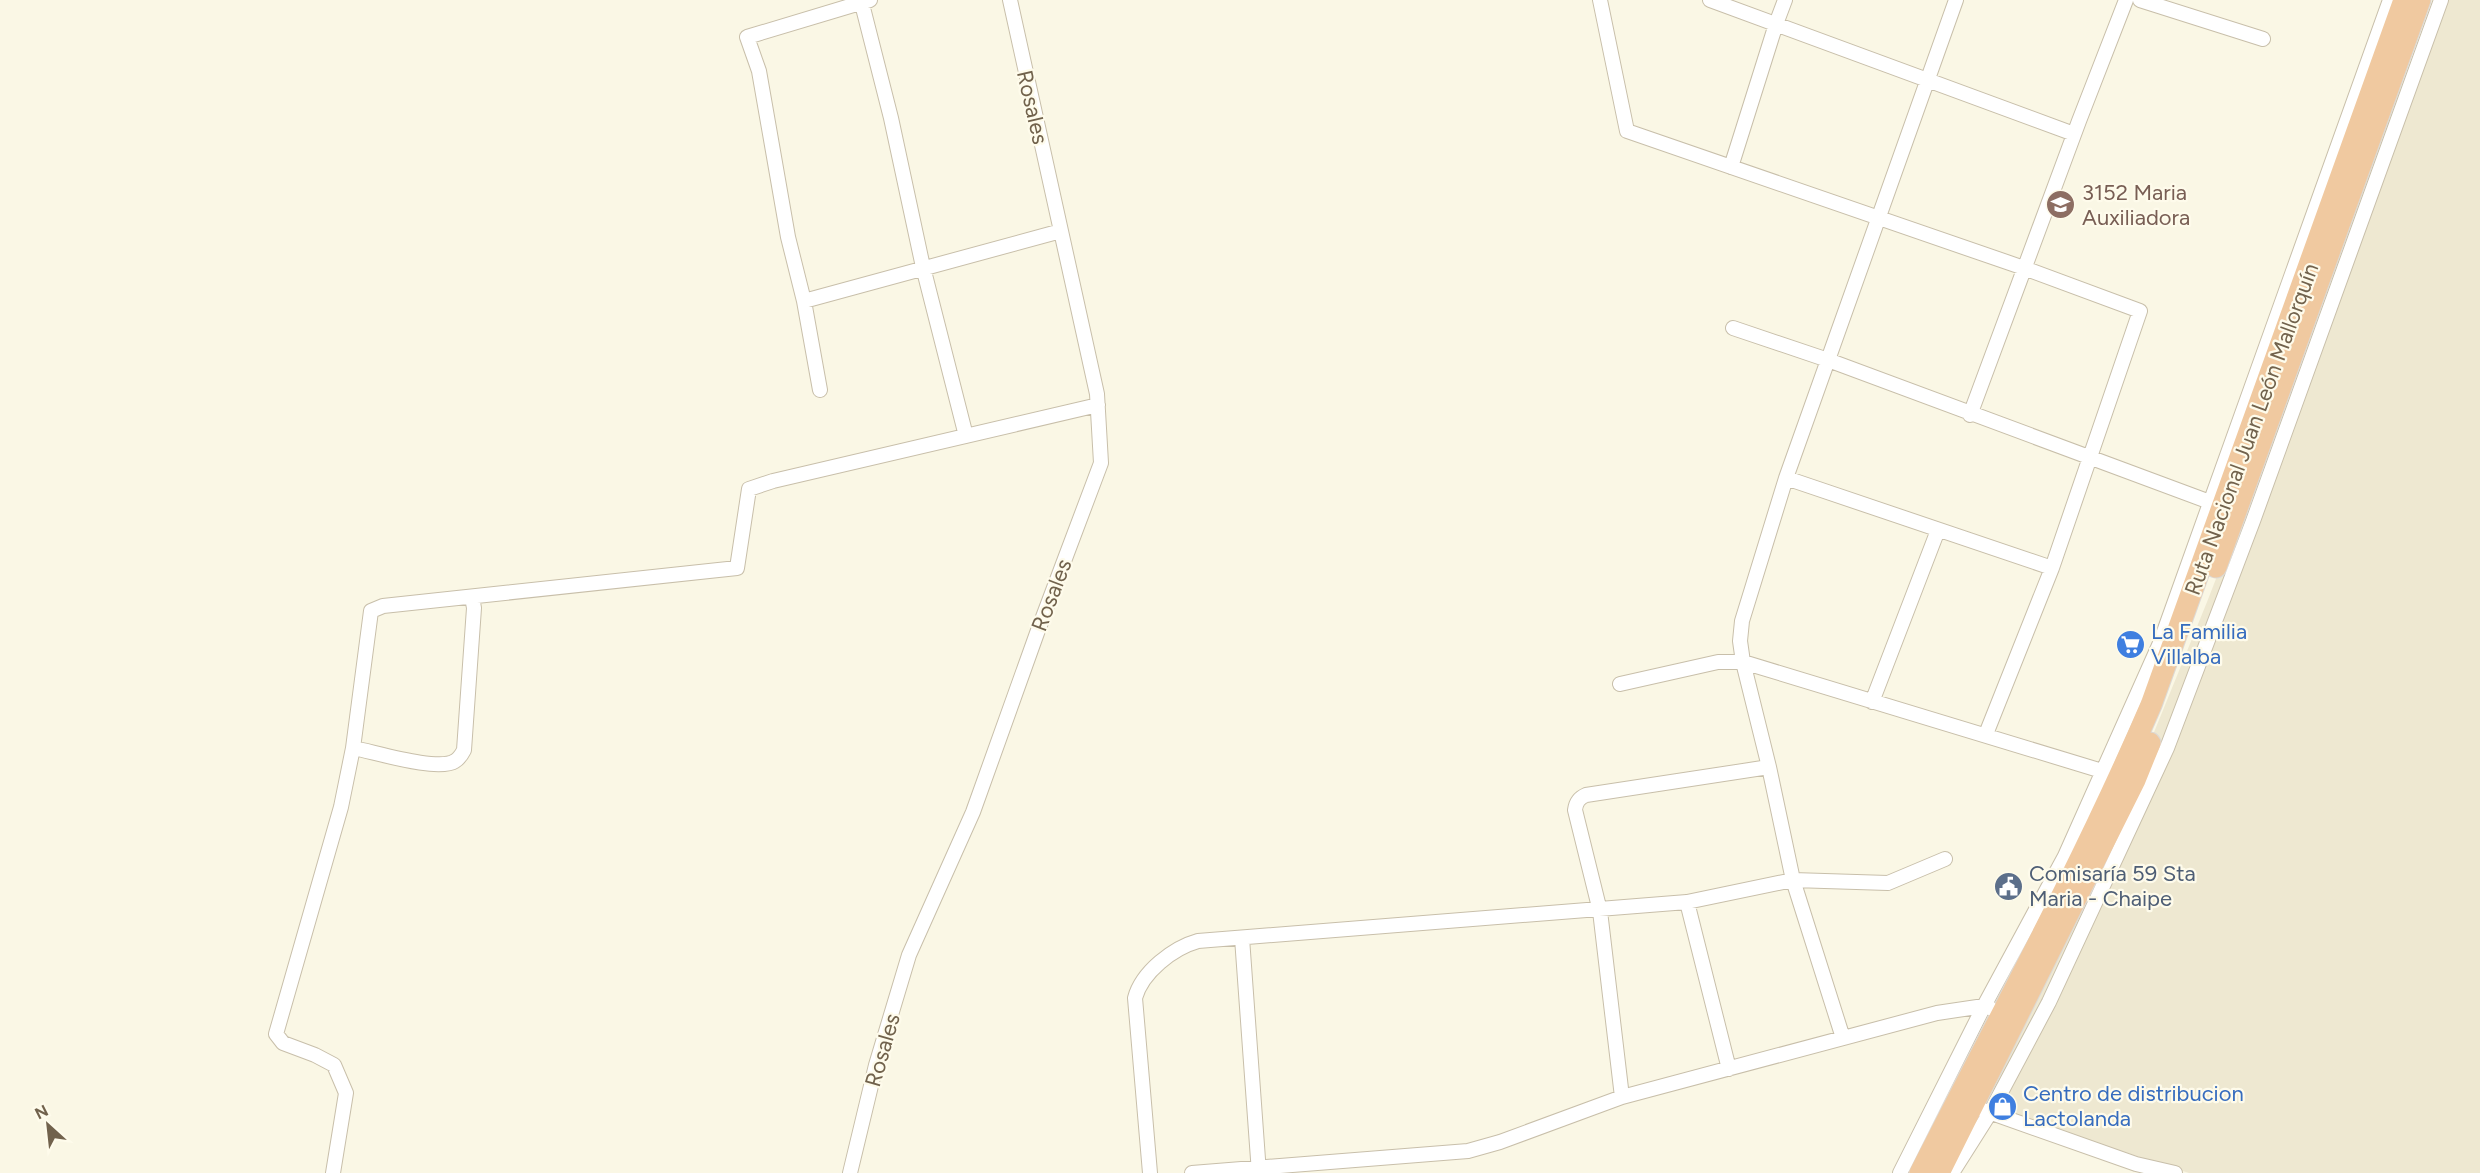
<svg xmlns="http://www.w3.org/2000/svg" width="2480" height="1173" font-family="Figtree,sans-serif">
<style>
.residential{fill:#eee8d1}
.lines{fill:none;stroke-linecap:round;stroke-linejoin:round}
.minor-casing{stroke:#c8bfaa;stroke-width:16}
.highway-casing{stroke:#ddd9d4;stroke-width:23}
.minor{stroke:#fff;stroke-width:14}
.highway{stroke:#f0c9a0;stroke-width:21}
.labels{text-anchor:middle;stroke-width:4.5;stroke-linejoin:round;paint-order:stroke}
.street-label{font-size:22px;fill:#71624c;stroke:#fefbeb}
.education-label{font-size:22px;fill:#785e54;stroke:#fefbeb;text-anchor:start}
.shop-label{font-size:22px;fill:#366cbe;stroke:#fefbeb;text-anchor:start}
.service-label{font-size:22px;fill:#4e5e75;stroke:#fefbeb;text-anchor:start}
</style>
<rect width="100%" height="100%" fill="#faf7e5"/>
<path class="residential" d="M 2435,0 L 2480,0 L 2480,1173 L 2189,1173 L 1971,1102 L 2113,833 L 2207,602 L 2271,437 L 2356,200 Z"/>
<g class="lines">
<defs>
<path id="minor" d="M 861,0 L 891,118 L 923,267 L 966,436
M 1600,0 L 1627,131 L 2024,268 L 2140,311 L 2052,568 L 1986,734
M 1710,0 L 2074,134
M 2140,0 L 2263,39
M 1731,167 L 1776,24 L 1785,0
M 804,301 L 1061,231
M 1733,328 L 1828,360 L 2218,505
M 820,390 L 804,301 L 788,237 L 759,71 L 747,37 L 870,0
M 1970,415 L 2079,121 L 2126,0
M 1786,478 L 2052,568
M 1620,684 L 1718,662 L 1743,662 L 2112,774
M 1872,702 L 1938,530
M 353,748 C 375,752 438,772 455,761 C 460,758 462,754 464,750 L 474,608 L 472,597
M 1687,902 L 1729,1069
M 1242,938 L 1259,1173
M 1843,1038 L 1793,880 L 1769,767 L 1743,662 L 1740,641 L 1742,621 L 1786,478 L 1956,0
M 1622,1097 L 1600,911 L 1575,810 C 1576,802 1579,798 1586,795 L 1769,767
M 1983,1110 L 2136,1164 L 2175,1173
M 333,1173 L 346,1093 L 334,1065 L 315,1055 L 283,1043 L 276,1034 L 341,807 L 353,748 L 371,611 L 383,606 L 737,568 L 749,489 L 773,481 L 1098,405
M 850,1173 L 876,1065 L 909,955 L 973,812 L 1037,633 L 1101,463 L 1097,394 L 1010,0
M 1150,1173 L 1135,998 C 1142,972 1173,948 1198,941 L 1687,902 L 1793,880 L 1888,883 L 1945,859
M 1192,1173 L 1468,1151 L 1500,1142 L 1622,1097 L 1937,1013 L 1984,1006 L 1990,1008
M 1900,1173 L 1984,1006 L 2065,856 L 2160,643 L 2390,0
M 1952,1173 L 1990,1113 L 2049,1002 L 2167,748 L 2253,521 L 2441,0"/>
<path id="highway" d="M 2216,567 L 2420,0
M 1920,1173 C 1999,1018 2082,865 2151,705 L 2404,0
M 1939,1173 L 2135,780 L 2150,743"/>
</defs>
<use href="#minor" class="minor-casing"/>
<use href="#highway" class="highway-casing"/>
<use href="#minor" class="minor"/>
<use href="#highway" class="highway"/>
</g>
<defs>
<symbol id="school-disc" viewBox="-11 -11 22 22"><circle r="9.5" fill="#8d6e63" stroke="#fefbeb"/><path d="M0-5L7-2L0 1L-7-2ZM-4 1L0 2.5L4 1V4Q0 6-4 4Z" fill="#fff"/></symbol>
<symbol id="supermarket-disc" viewBox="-11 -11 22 22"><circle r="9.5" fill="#3f7fe0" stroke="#fefbeb"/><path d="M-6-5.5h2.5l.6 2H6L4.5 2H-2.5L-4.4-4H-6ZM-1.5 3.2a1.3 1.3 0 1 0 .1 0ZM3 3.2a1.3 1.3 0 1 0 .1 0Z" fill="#fff"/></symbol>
<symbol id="civic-disc" viewBox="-11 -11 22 22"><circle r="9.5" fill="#5c6f8a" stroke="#fefbeb"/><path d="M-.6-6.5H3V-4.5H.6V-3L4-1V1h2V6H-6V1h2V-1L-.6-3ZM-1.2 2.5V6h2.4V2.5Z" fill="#fff"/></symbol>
<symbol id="shop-disc" viewBox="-11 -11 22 22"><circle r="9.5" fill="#3f7fe0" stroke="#fefbeb"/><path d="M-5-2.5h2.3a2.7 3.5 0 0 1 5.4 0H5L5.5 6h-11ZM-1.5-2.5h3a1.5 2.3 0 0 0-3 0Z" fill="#fff"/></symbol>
</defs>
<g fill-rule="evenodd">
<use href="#school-disc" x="2044" y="188" width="33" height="33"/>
<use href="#supermarket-disc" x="2114" y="628" width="33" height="33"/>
<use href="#civic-disc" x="1992" y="870" width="33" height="33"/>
<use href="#shop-disc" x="1986" y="1090" width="33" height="33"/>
</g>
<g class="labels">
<g class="street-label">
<text transform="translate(1033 107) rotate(77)" y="8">Rosales</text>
<text transform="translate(2251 429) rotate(-70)" y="8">Ruta Nacional Juan León Mallorquín</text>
<text transform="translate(1051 595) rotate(-69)" y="8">Rosales</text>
<text transform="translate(882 1050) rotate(-74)" y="8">Rosales</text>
</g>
<g class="education-label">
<text x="2082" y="200">3152 Maria<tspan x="2082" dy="25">Auxiliadora</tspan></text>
</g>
<g class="shop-label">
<text x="2151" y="639">La Familia<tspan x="2151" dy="25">Villalba</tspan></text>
<text x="2023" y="1101">Centro de distribucion<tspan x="2023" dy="25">Lactolanda</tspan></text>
</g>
<g class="service-label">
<text x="2029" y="881">Comisaría 59 Sta<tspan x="2029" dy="25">Maria - Chaipe</tspan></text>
</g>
</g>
<g transform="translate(48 1125) rotate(333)" stroke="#fefbeb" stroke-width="4.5" paint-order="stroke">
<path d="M0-4.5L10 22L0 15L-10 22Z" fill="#71624c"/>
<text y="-9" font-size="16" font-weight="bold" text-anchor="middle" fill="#71624c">N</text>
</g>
</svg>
